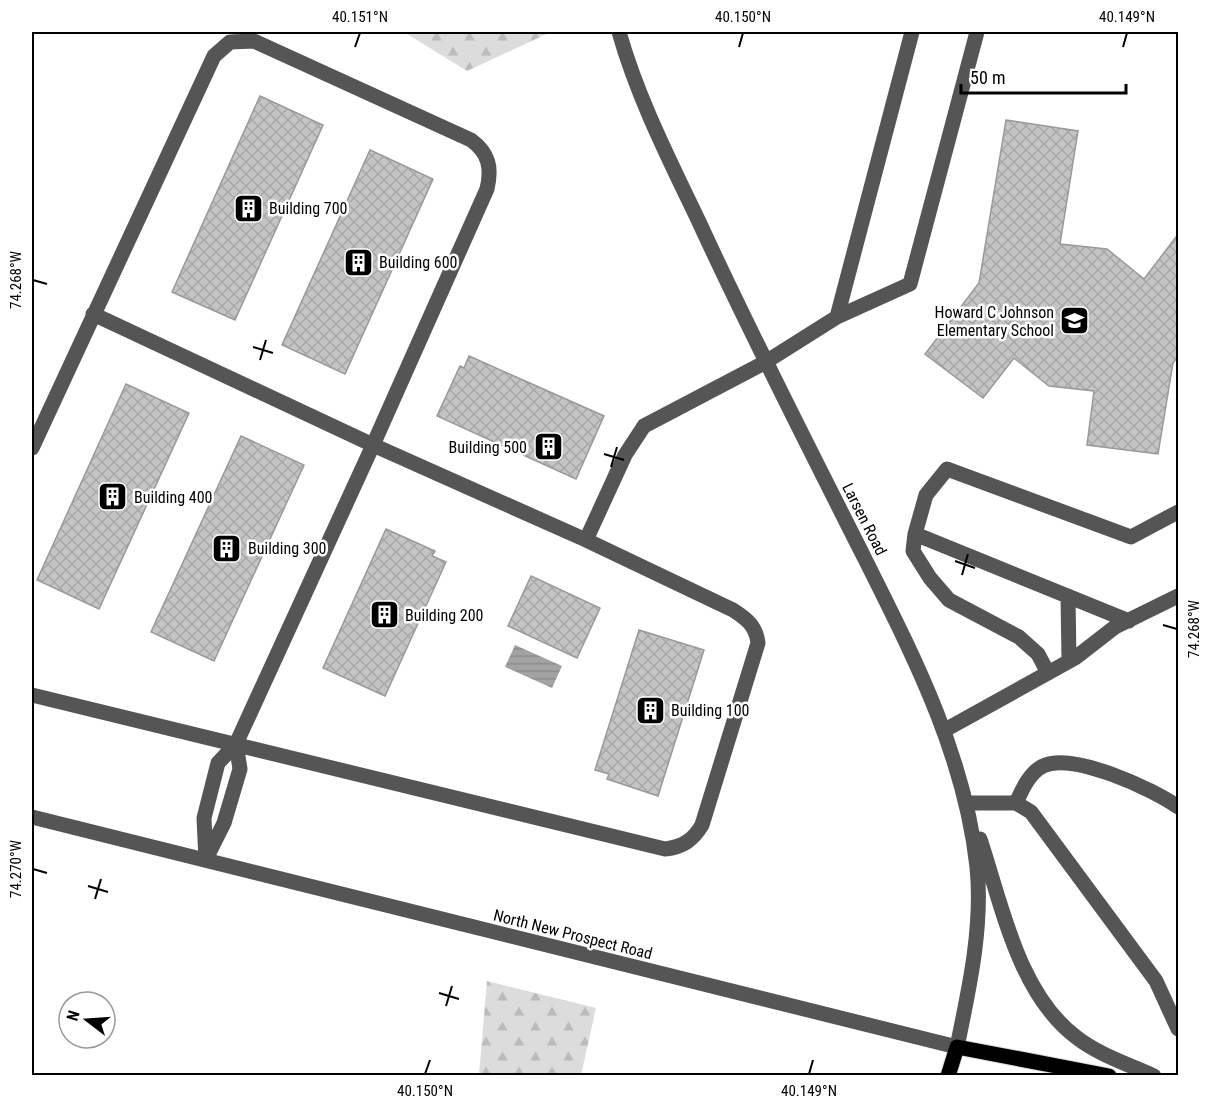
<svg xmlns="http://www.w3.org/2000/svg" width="1210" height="1107" font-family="'Roboto Condensed',sans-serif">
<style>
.forest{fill:url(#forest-firs)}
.water{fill:url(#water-rules)}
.building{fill:url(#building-cross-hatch);stroke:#999;stroke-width:1.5}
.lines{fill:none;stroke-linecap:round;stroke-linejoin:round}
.major-casing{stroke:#dbdbdb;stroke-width:17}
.minor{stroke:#555;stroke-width:15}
.major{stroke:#000;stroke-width:15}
.ticks{fill:none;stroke:#000;stroke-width:2}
.labels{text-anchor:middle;stroke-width:5;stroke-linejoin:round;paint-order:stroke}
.poi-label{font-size:16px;fill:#000;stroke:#fff;text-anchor:start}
.street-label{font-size:16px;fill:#000;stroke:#fff}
.neatline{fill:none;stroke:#000;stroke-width:2}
.ticks-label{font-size:15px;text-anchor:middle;fill:#000}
</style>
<defs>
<pattern id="forest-firs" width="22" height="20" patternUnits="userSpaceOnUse" patternTransform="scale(1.5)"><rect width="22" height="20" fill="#dcdcdc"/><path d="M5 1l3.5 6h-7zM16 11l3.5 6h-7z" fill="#bbb"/></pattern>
<pattern id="water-rules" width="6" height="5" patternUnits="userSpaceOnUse" patternTransform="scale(1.5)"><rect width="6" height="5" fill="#a3a3a3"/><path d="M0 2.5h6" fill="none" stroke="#8b8b8b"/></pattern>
<pattern id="building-cross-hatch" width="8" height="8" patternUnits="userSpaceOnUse" patternTransform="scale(1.5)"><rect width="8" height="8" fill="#c4c4c4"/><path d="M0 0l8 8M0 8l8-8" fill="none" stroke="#a7a7a7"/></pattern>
</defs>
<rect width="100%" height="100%" fill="#fff"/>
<path class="forest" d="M 404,32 L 551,32 L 467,71 Z
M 487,981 L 596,1008 L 581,1075 L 479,1075 Z"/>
<path class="water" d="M 515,645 L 562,666 L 552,688 L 505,667 Z"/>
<path class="building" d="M 260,96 L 323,125 L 235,320 L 172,292 Z
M 1006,120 L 1078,131 L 1060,244 L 1107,249 L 1144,279 L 1179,233 L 1179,355 L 1173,363 L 1158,454 L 1087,445 L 1094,391 L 1049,386 L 1014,358 L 983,398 L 925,354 L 979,283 Z
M 370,150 L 433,179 L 345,374 L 282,345 Z
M 469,356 L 604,416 L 576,479 L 437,416 L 460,366 L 464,368 Z
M 126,384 L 189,413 L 99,609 L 37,580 Z
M 241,436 L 304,465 L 214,661 L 151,632 Z
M 386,529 L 435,551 L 432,556 L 446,562 L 385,696 L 323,668 Z
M 531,576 L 600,608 L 577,658 L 508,626 Z
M 639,630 L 704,650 L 658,796 L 607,779 L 609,774 L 595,770 Z"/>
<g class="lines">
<defs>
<path id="major" d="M 948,1076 L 957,1047 L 1109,1076"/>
</defs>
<use href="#major" class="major-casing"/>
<path class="minor" d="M 93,314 L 373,445 L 236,744 L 218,763 L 204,818 L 206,860
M 837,317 L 910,284 L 977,32
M 32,448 L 214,56 L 230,42 L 254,41 L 471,140 C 489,153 492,168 487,189 L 373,445 L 586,540 L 733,610 C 747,619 756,626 758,643 L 702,825 C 693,840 683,847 665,849 L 32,695
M 915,534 L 1129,621
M 586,540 L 625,455 L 644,426 L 764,363 L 837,317 L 912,32
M 1068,596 L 1069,661
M 1048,673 L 1038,654 L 1019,637 L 949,600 L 930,578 L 913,551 L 915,534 L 926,495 L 947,469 L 1131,537 L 1178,512
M 945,730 L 1075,658 L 1115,627 L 1178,596
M 967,803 L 1016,803 L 1031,812 L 1156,981 L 1178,1029
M 1016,803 C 1022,790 1029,773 1043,766 C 1073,752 1153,789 1178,807
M 32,817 L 957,1047 C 969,989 983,927 977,867 C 965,756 914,657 865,559 C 809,448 752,337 700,224 C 670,161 638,99 619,32
M 980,839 C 1002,905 1018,993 1076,1037 C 1099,1055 1128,1064 1154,1076
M 207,857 L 224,823 L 240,769 L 236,744"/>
<use href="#major" class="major"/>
</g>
<path class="ticks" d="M 355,47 L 360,33M 739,47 L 743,33M 1123,47 L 1127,33M 33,280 L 47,284M 253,347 L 273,353M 260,360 L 266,340M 604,454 L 624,460M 611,467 L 617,447M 955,561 L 975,568M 962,575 L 968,554M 1163,625 L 1177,629M 33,869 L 47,873M 88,886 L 108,892M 95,899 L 101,879M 439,993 L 459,999M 446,1006 L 452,986M 425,1074 L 430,1060M 809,1074 L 813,1060"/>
<defs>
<symbol id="building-square" viewBox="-11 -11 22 22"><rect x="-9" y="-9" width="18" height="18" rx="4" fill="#000" stroke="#fff"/><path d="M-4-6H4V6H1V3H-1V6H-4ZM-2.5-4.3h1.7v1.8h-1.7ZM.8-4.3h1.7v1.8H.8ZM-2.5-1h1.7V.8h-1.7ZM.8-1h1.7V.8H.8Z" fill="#fff"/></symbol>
<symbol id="school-square" viewBox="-11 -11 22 22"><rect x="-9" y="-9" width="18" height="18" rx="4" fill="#000" stroke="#fff"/><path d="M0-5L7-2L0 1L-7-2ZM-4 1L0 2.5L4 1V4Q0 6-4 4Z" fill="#fff"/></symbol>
</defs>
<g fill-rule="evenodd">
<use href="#building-square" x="232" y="192" width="33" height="33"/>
<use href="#building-square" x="342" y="246" width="33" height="33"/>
<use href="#school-square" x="1058" y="304" width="33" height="33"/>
<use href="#building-square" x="532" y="430" width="33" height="33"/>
<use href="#building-square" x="96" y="480" width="33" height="33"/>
<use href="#building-square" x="210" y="532" width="33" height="33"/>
<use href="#building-square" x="368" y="598" width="33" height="33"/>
<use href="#building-square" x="634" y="694" width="33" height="33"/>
</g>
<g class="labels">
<g class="poi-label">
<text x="269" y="214">Building 700</text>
<text x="379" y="268">Building 600</text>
<text x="1054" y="318" text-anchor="end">Howard C Johnson<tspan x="1054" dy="18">Elementary School</tspan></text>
<text x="527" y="453" text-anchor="end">Building 500</text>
<text x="134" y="503">Building 400</text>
<text x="248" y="554">Building 300</text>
<text x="405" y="621">Building 200</text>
<text x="671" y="716">Building 100</text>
</g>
<g class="street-label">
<text transform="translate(865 519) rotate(63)" y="6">Larsen Road</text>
<text transform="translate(573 934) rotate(14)" y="6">North New Prospect Road</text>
</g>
</g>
<rect width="1210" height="1107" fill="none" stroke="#ffffff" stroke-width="66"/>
<g transform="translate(87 1020) rotate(287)"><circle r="28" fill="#ffffff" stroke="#999999" stroke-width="1.5"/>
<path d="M0-4.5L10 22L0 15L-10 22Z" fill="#000000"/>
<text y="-9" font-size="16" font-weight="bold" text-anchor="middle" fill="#000000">N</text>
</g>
<path d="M961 84v9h165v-9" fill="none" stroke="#000000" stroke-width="3"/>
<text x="970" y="84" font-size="18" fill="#000000" stroke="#ffffff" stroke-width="4.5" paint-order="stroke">50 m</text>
<rect x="33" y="33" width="1144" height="1041" class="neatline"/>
<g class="ticks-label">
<text x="360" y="22">40.151°N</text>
<text x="743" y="22">40.150°N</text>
<text x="1127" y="22">40.149°N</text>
<text transform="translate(16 280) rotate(-90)" y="5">74.268°W</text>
<text transform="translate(1194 629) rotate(-90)" y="5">74.268°W</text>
<text transform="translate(16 869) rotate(-90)" y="5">74.270°W</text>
<text x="425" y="1096">40.150°N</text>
<text x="809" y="1096">40.149°N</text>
</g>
</svg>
